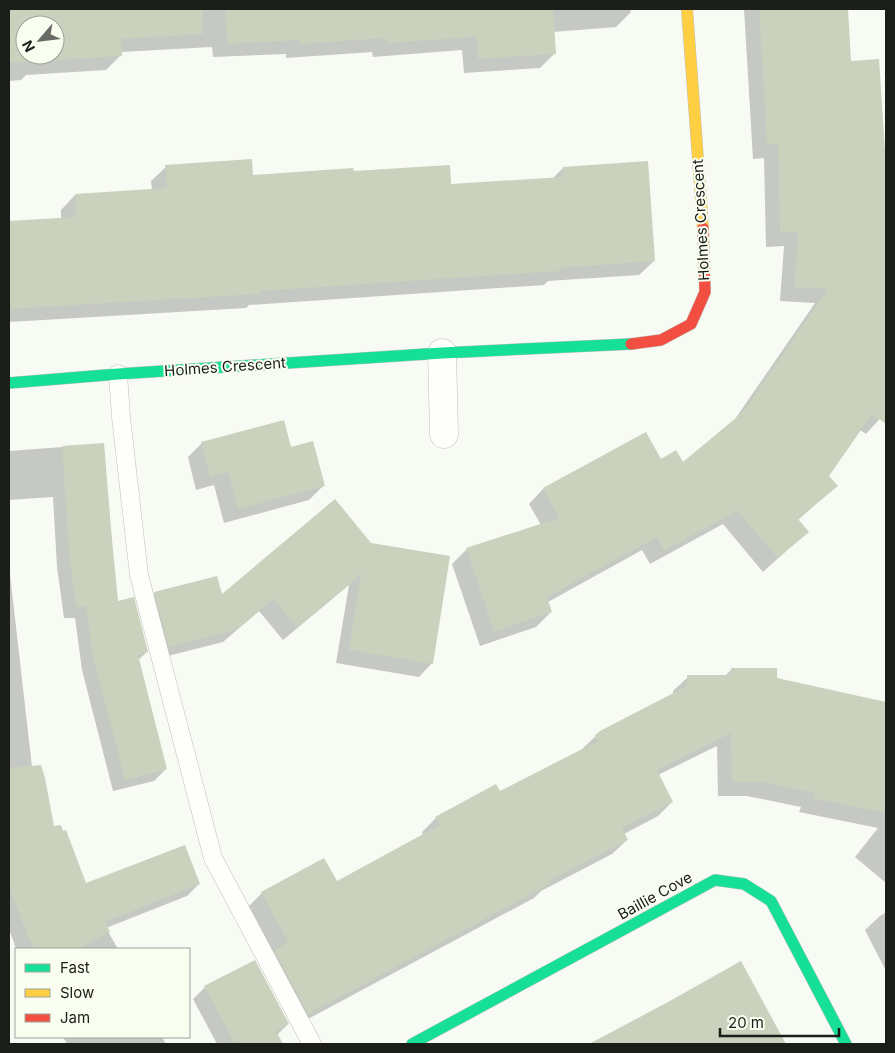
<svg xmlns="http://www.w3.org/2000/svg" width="895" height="1053" font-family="Inter,sans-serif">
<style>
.shadow{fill:#0003;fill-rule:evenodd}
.building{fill:#cad1bc;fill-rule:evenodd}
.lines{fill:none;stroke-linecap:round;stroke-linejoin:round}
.lane-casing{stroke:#bec0bb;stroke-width:19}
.street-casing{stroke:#bec0bb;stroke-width:29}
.fast-casing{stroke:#bec0bb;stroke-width:12}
.slow-casing{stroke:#bec0bb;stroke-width:12}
.jam-casing{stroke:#bec0bb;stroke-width:12}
.lane{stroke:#fefefd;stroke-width:18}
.street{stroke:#fefefd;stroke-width:28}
.fast{stroke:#16e098;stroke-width:11}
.slow{stroke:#ffcf43;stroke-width:11}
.jam{stroke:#f24e42;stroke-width:11}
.labels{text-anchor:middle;stroke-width:4;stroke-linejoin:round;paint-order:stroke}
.street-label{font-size:15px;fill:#1b1d18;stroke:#f9fef0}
</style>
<rect width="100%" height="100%" fill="#f8faf4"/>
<path class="shadow" d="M 9,9 L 630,9 L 631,12 L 616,27 L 553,32 L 555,53 L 540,68 L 464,73 L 462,50 L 373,57 L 372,52 L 286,58 L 286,54 L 213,57 L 212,47 L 121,52 L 121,55 L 106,70 L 26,75 L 21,80 L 9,81 ZM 25,25 L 55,25 L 55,55 L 25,55 Z
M 744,9 L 847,9 L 850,62 L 884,152 L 886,152 L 886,340 L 882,344 L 832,340 L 886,378 L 886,412 L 866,434 L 860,430 L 827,476 L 836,486 L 798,520 L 807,532 L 763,572 L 723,524 L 650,564 L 642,550 L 548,602 L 551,612 L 536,627 L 480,646 L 452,564 L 466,550 L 541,525 L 529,504 L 543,489 L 646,434 L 661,461 L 683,464 L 733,422 L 815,303 L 780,301 L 784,246 L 766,247 L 764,158 L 753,159 Z
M 166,167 L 252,176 L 352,173 L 450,186 L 552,179 L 563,168 L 654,261 L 639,275 L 548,281 L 544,285 L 249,305 L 246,308 L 9,322 L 9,222 L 61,219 L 61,210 L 75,195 L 152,190 L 151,181 Z
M 202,443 L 290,448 L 323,486 L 309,500 L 224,523 L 214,485 L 196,490 L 188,457 Z
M 103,444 L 117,603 L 147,652 L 138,660 L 166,769 L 154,781 L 113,791 L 82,670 L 75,618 L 64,618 L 57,567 L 53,497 L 9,500 L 9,451 Z
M 334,501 L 432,663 L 419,677 L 336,663 L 349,585 L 283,640 L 259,611 L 223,642 L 156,659 L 142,606 L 155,593 L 221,596 Z
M 9,574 L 10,574 L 32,767 L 53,827 L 85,884 L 199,884 L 187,896 L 106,928 L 118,949 L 16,949 L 9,929 Z
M 732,669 L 776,679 L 878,730 L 886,736 L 886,883 L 855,857 L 878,828 L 799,812 L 801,807 L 747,796 L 718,796 L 717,746 L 658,775 L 672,802 L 658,816 L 624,834 L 627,840 L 612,854 L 541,891 L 534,898 L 293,1027 L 248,907 L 262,893 L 336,883 L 423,835 L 422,832 L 436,818 L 500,793 L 581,750 L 596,736 L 673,695 L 673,691 L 688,677 L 725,676 Z
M 886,912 L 886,971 L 865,930 L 880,916 Z
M 741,962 L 785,1044 L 591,1044 L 669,1003 Z
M 205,987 L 288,1024 L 277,1035 L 282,1044 L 217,1044 L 193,999 Z
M 63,1037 L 162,1037 L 166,1044 L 67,1044 Z"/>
<path class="building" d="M 9,9 L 203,9 L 203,34 L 121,39 L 122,56 L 9,63 ZM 25,25 L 55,25 L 55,55 L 25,55 Z
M 225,9 L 553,9 L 556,54 L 478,59 L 476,37 L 387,43 L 386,38 L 300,44 L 300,40 L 227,44 Z
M 759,9 L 848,9 L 851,61 L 879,59 L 885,151 L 886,151 L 886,424 L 872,414 L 829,476 L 838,486 L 798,519 L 809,532 L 778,558 L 737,511 L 664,551 L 657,537 L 547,597 L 552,612 L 494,632 L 466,548 L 559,518 L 543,488 L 646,432 L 661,459 L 676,450 L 683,462 L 743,412 L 828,289 L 794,287 L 798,232 L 780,233 L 778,144 L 767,145 Z
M 252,159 L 253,175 L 353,168 L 354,171 L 450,165 L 451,184 L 563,177 L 563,167 L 648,161 L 655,261 L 560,268 L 560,271 L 261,291 L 262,294 L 9,309 L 9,221 L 76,217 L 75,194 L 167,188 L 165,165 Z
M 284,420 L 291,447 L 313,441 L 325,486 L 238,509 L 228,472 L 210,477 L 201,442 Z
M 104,443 L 112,540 L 118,601 L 134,597 L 148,652 L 138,655 L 167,769 L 125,780 L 93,657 L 86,606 L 76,607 L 69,554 L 62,446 Z
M 335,499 L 371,543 L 450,556 L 433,664 L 349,650 L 361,574 L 297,627 L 273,599 L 238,629 L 169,647 L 154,592 L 217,576 L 222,594 Z
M 731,668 L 777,668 L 777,678 L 886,702 L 886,813 L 813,798 L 814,793 L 762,782 L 732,782 L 731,733 L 657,770 L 673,802 L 622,828 L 628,840 L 549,881 L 550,884 L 308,1014 L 274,950 L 288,942 L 261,892 L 324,858 L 337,881 L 440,825 L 435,817 L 496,784 L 500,791 L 598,741 L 595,735 L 600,731 L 687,686 L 687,675 L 731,675 Z
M 41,765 L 45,778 L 54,826 L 61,825 L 63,831 L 66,830 L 86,883 L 185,845 L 200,884 L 105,922 L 110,932 L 78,949 L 35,949 L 28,937 L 9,886 L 9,768 Z
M 255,960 L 289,1024 L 276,1031 L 283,1044 L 235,1044 L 204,986 Z
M 741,961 L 786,1044 L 589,1044 L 668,1002 Z"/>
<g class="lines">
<defs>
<path id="lane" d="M 118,374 L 121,417 L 139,575 L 213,858 L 312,1044"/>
<path id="street" d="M 442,353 L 444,434"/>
<path id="fast" d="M 9,383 L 118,374 L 442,353 L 631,344
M 412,1044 L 715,880 L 744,884 L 771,901 L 846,1044"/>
<path id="slow" d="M 687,9 L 703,228"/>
<path id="jam" d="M 631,344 L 661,340 L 691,324 L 705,292 L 703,228"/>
</defs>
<use href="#lane" class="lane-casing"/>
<use href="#street" class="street-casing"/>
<use href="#fast" class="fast-casing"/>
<use href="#slow" class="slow-casing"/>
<use href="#jam" class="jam-casing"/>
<use href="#lane" class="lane"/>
<use href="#street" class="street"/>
<use href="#fast" class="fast"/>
<use href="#slow" class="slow"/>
<use href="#jam" class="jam"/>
</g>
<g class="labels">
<g class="street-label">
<text transform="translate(701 220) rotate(-93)" y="5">Holmes Crescent</text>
<text transform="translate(225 367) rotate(-4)" y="5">Holmes Crescent</text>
<text transform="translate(655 896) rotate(-29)" y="5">Baillie Cove</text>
</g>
</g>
<rect width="895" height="1053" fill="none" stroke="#1b1d18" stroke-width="20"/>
<rect x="15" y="948" width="175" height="90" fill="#f9fef0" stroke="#a0a49a"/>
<rect x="25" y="964" width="25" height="8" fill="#16e098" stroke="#a0a49a"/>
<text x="60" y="973" font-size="15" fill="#1b1d18">Fast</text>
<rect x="25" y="989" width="25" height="8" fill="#ffcf43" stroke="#a0a49a"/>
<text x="60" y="998" font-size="15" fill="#1b1d18">Slow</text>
<rect x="25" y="1014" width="25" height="8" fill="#f24e42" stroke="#a0a49a"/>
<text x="60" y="1023" font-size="15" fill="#1b1d18">Jam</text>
<g transform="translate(40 40) rotate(242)"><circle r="24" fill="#f9fef0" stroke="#a0a49a"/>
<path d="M0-4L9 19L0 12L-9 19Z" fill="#686a65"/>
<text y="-8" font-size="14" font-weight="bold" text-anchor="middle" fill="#1b1d18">N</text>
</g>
<path d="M720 1028v8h119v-8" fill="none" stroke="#1b1d18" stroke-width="2.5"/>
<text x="728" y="1028" font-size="15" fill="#1b1d18" stroke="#f9fef0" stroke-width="4" paint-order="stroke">20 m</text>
</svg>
